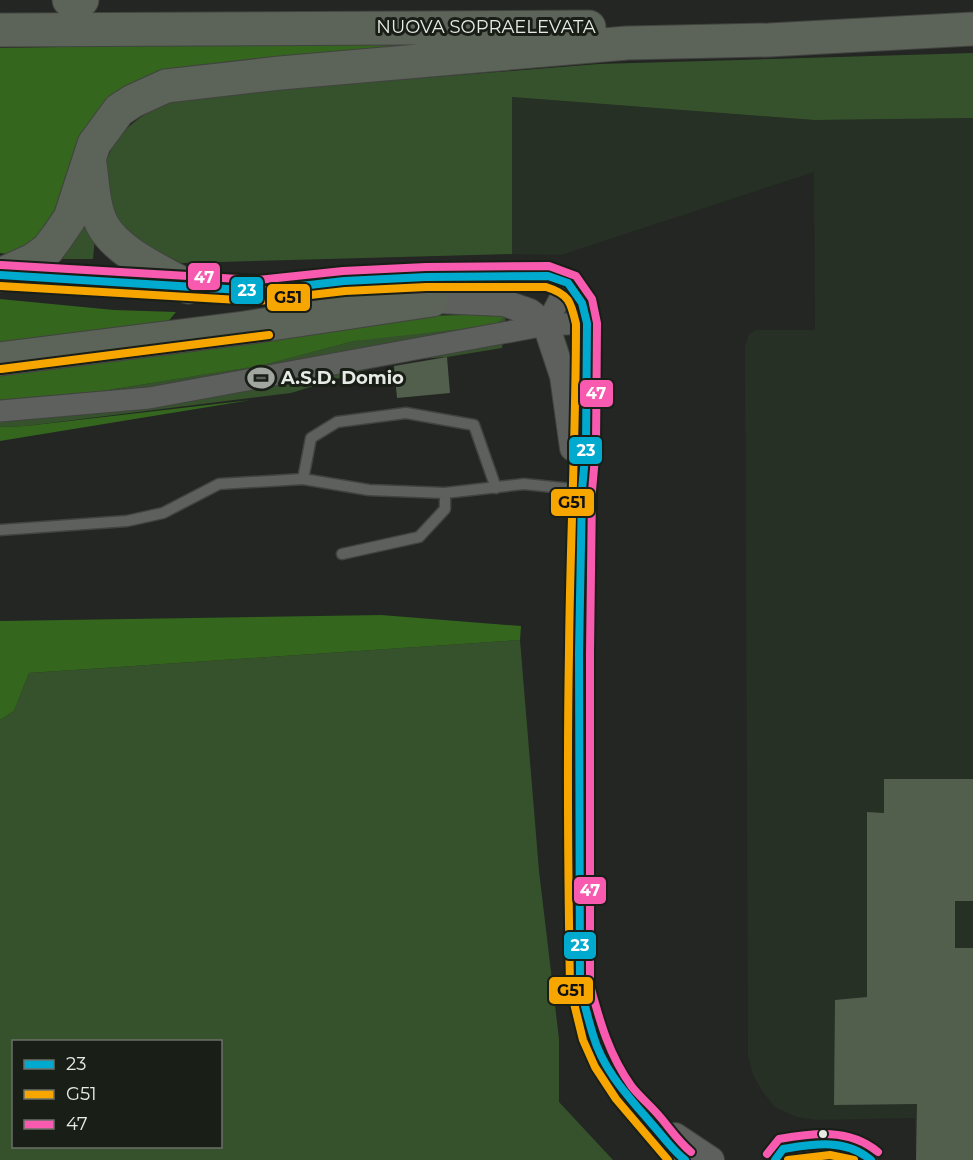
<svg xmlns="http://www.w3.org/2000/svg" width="973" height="1160" font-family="Montserrat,sans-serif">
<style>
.built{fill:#263024}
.green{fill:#36522c;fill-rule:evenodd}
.forest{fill:#34661e}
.building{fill:#525f4d}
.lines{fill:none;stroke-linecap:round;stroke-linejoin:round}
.service-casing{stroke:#41433f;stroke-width:13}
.minor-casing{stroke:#41433f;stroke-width:23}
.tertiary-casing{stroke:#41433f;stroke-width:28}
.trunk-casing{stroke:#41433f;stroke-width:35}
.service{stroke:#5e605d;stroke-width:10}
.minor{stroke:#5e605d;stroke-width:21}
.tertiary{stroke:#5e605d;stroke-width:26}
.trunk{stroke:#5c6358;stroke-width:33}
.bus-1-casing{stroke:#191e17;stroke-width:12}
.bus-2-casing{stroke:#191e17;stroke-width:12}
.bus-3-casing{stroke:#191e17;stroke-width:12}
.bus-1{stroke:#00a9ce;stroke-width:8}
.bus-2{stroke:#f7a600;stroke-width:8}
.bus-3{stroke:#f75aaf;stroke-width:8}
.bus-dot{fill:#e7ebe5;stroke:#191e17;stroke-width:2}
.labels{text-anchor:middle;stroke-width:6;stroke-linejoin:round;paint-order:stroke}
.street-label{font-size:18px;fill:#e7ebe5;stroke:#191e17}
.poi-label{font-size:18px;font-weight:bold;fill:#e7ebe5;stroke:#191e17;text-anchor:start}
.line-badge{stroke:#191e17;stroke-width:2}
.badge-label{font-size:16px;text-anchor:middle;font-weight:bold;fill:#fff}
.pale-badge-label{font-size:16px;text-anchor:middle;font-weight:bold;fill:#111}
</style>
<rect width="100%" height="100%" fill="#232622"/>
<path class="built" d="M 511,97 L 814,120 L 973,118 L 973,1160 L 916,1160 L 915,1118 L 817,1120 L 796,1117 L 775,1107 L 762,1091 L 753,1075 L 748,1056 L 745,346 L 749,334 L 756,330 L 815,330 L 814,172 L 561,255 L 512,254 Z"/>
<path class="green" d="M 973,53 L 973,118 L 814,120 L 512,97 L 512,254 L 181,263 L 119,232 C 113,217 104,200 101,184 C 100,179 103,172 105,166 C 116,127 145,113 179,97 L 599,64 Z
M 83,225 L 95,237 L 93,259 L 58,259 Z
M 506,314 L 502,348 L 447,357 L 394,361 L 291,393 L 26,426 L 0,427 L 0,400 L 102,391 L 262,365 L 354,341 Z
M 520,640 L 539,871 L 559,1039 L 559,1102 L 613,1160 L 0,1160 L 0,720 L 14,711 L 29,673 ZM 14,1042 L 220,1042 L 220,1146 L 14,1146 Z"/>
<path class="forest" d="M 342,42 L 450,45 L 115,95 L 82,132 L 61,207 L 44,233 L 13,255 L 0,253 L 0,48 Z
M 0,299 L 114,310 L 176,312 L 165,325 L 0,347 Z
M 506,314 L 496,325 L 354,341 L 263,365 L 102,391 L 0,400 L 0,372 L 421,316 Z
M 251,400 L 0,441 L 0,427 L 26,426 Z
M 381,615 L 521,626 L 520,640 L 29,673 L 14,711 L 0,720 L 0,621 Z"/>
<path class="building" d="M 447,357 L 450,393 L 397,398 L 394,366 Z
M 884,779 L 973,779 L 973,901 L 955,901 L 955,948 L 973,948 L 973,1160 L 916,1160 L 917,1104 L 834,1105 L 835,1000 L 867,997 L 867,812 L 884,813 Z"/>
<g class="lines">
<defs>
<path id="service" d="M 303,479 L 311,438 L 337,422 L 406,413 L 474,425 L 496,488
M 0,530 L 127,521 L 163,513 L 219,484 L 303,479 L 369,490 L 445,493 L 524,484 L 582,490
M 342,554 L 419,537 L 445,509 L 445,493
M 775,1160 L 783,1149 C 813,1145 849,1136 871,1160"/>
<path id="minor" d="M 546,325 L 568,283
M 0,411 L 149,398 L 546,325 L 587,323"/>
<path id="tertiary" d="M 0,275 L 274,292
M 258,291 L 344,281 L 426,277 L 548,276 L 568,283 L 582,303 L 587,323 L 586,446 L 582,490 L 579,653 L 580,986 L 593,1037 L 604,1061 L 624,1093 L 653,1125 L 671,1149 L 685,1160
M 413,299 L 504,303 L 530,312 L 546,325 L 563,376 L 573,448
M 675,1136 L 711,1160"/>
<path id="trunk" d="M 69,0 L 82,0
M 0,30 L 589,27
M 90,164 C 93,184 93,206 102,224 C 116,252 161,271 188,287
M 0,275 L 33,260 L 48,249 L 57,237 L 70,218 L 94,144 L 119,110 L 133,101 L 166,86 L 280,73 L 627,43 L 769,40 L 973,29
M 0,359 L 244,328 L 432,300"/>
</defs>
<use href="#service" class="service-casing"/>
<use href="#minor" class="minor-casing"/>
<use href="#tertiary" class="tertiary-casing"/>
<use href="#trunk" class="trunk-casing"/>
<use href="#service" class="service"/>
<use href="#minor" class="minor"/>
<use href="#tertiary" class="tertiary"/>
<use href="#trunk" class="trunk"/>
<defs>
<path id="bus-1" d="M 0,275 L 258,291 L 344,281 L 426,277 L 548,276 L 568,283 L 582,303 L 587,323 L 586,446 L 582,490 L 579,653 L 580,986 C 584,1002 588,1019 593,1035 C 603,1070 628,1096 651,1123 C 663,1136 671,1149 685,1160
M 775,1160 L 783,1149 C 814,1144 845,1138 871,1160"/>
<path id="bus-2" d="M 0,286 L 258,301 L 345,291 L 426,287 L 546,287 C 569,294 571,302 576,324 C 576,433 570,542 569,651 C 567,763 568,875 570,987 L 583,1040 L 595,1067 L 616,1099 L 668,1160
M 1,369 L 269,335
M 788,1160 L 830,1155 L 854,1160"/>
<path id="bus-3" d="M 1,265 L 258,280 L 343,271 L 426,267 L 549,266 L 576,276 L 592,299 L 597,323 L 596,446 L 592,491 L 590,653 L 590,985 C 600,1022 609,1055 632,1087 C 641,1098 652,1107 661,1118 C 671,1130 679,1142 691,1152
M 767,1154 L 779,1139 C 814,1133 849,1128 878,1152"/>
</defs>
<use href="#bus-1" class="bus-1-casing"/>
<use href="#bus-2" class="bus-2-casing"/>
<use href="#bus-3" class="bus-3-casing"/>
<use href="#bus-1" class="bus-1"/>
<use href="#bus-2" class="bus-2"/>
<use href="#bus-3" class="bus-3"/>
</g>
<defs>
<symbol id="stadium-bare" viewBox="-9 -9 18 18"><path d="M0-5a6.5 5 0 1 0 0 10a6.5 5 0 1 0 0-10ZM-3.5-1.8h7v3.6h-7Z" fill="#a2a6a1" stroke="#191e17" stroke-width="2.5" paint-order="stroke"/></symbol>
</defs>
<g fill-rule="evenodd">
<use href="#stadium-bare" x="242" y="359" width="38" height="38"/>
</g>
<circle class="bus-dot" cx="823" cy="1134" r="5"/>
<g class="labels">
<g class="street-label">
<text x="486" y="33">NUOVA SOPRAELEVATA</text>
</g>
<g class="poi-label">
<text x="281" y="384">A.S.D. Domio</text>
</g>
</g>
<g class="line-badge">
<rect x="187" y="262" width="34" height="29" rx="6" fill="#f75aaf"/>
<rect x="230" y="276" width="34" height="29" rx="6" fill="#00a9ce"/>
<rect x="266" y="283" width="45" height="29" rx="6" fill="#f7a600"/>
<rect x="579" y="379" width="35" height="29" rx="6" fill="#f75aaf"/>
<rect x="568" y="436" width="35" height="29" rx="6" fill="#00a9ce"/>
<rect x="550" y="488" width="45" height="29" rx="6" fill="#f7a600"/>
<rect x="573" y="876" width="34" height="29" rx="6" fill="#f75aaf"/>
<rect x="563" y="931" width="34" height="29" rx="6" fill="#00a9ce"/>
<rect x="548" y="976" width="46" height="29" rx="6" fill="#f7a600"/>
</g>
<g class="badge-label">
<text x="204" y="283">47</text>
<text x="247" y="296">23</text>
<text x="596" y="399">47</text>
<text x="586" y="456">23</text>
<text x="590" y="896">47</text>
<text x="580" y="951">23</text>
</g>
<g class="pale-badge-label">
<text x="288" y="303">G51</text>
<text x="572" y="508">G51</text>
<text x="571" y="996">G51</text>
</g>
<rect x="12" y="1040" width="210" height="108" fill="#191e17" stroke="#6b7069" stroke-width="1.5"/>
<rect x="24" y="1060" width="30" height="9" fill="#00a9ce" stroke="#6b7069" stroke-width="1.5"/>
<text x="66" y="1070" font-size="18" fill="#e7ebe5">23</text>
<rect x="24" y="1090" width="30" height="9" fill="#f7a600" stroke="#6b7069" stroke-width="1.5"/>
<text x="66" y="1100" font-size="18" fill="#e7ebe5">G51</text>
<rect x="24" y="1120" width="30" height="9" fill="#f75aaf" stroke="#6b7069" stroke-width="1.5"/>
<text x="66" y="1130" font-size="18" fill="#e7ebe5">47</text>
</svg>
